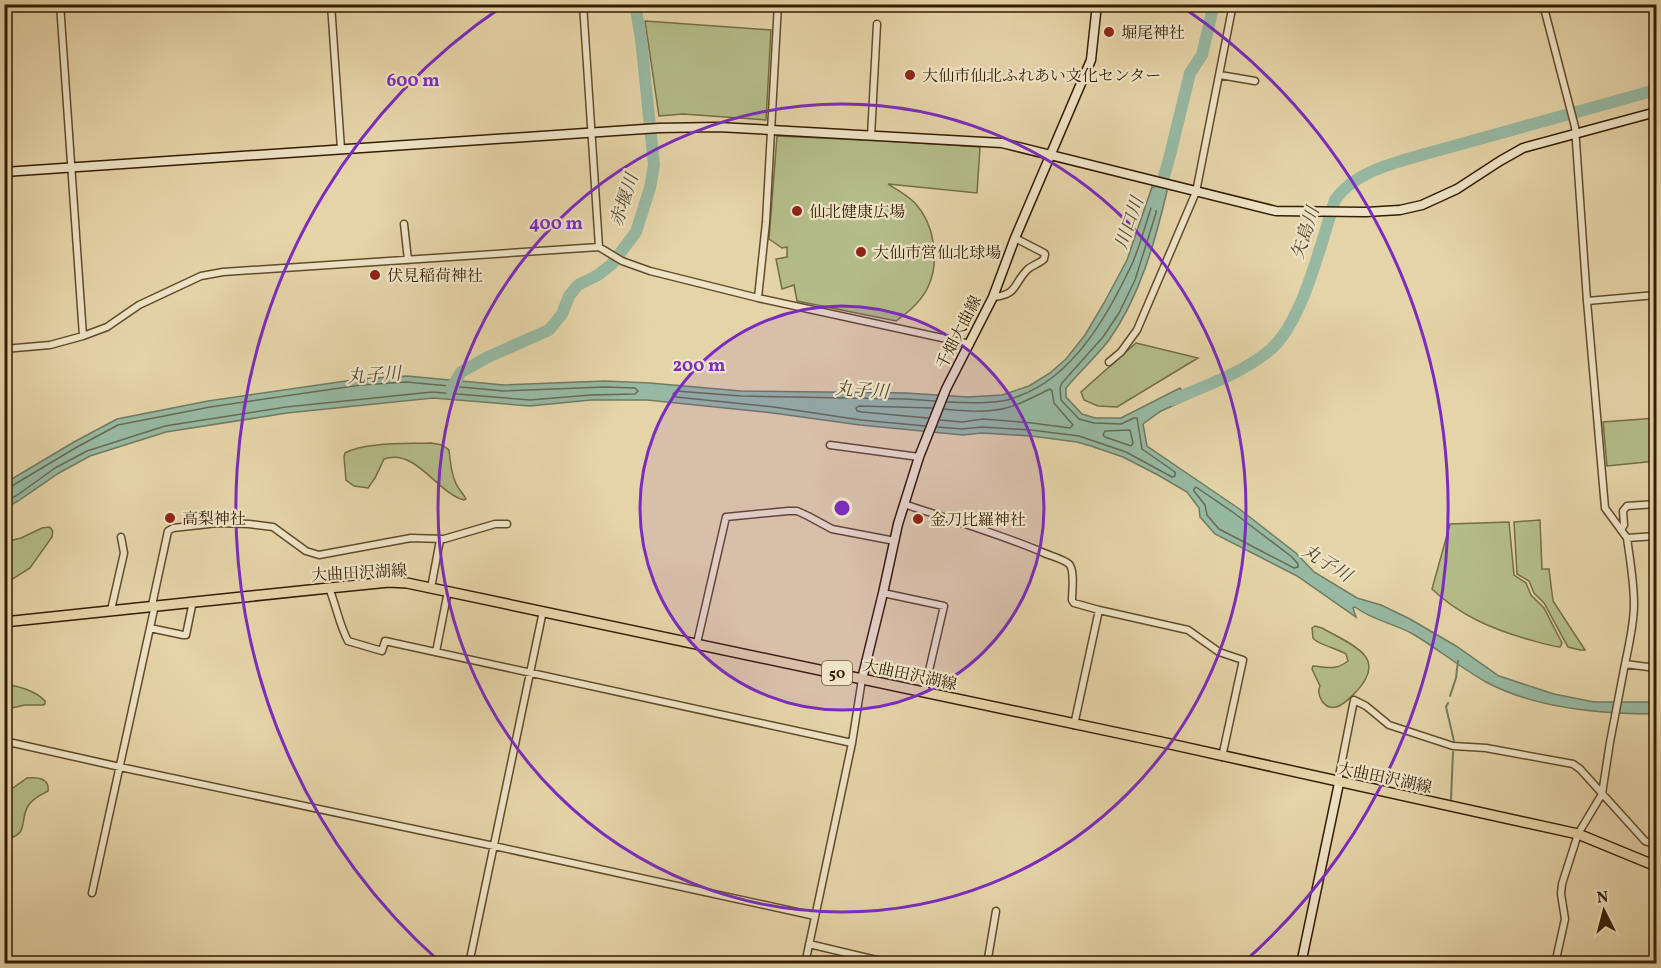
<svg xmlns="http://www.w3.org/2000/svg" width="1661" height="968" font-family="Vollkorn,'Noto Serif JP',serif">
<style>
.green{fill:#b4bd89;stroke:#746d44;stroke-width:1.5}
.water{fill:#97b9a3;stroke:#6f7b62;stroke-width:1.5}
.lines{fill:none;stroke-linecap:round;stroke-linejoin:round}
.shore{stroke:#666b52;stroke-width:1.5}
.stream{stroke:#6f7b62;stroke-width:2}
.river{stroke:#97b9a3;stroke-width:12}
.street-casing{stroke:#604b2a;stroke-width:9}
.secondary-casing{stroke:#341d00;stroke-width:11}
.primary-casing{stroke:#341d00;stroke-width:12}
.street{stroke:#eee3c6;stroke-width:6}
.secondary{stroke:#eee3c6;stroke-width:8}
.primary{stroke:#e5d4a8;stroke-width:9}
.ring{fill:none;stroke:#7b2cbf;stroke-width:3}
.poi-dot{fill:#8f2418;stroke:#eee3c6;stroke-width:2}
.labels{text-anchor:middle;stroke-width:4.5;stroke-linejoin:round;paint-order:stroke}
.shield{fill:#eee3c6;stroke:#6c583b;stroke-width:1.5}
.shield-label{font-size:15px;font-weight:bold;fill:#341d00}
.poi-label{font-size:16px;fill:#341d00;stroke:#eee3c6;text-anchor:start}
.street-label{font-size:16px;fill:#341d00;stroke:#eee3c6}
.water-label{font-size:18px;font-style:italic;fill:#524c31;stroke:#eee3c6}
.centre{fill:#7b2cbf;stroke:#eee3c6;stroke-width:3}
.ring-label{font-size:18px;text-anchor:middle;font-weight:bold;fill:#7b2cbf;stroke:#eee3c6;stroke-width:4.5;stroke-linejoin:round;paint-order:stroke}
</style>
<rect width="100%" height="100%" fill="#e5d4a8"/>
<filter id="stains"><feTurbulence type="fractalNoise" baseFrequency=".00333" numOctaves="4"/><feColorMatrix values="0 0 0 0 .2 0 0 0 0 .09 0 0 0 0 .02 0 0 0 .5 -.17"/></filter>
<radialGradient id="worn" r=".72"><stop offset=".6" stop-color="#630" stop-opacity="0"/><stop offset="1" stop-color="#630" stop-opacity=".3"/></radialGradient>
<path class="green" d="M 645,21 L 771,30 L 766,120 L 683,114 L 659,116 Z
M 777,136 L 888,141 L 980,147 L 977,193 L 888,184 C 898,190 907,195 915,203 C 935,225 940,261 928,287 C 921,302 909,312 896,321 L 797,301 L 794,285 L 782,289 L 776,259 L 787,257 L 787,247 L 782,248 L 769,239 Z
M 1136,343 L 1198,358 L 1117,407 L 1098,406 L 1084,400 L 1081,392 Z
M 1656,418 L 1656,461 L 1607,466 L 1603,422 Z
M 431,443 L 442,445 L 449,450 C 450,461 451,472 455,481 C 457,488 463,493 466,499 L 464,500 C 437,493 416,448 384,459 L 375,478 L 368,488 L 354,486 L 346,480 L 344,457 L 345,453 C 365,442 407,444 431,443 Z
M 1540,520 L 1542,569 L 1549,569 L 1553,601 L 1585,650 L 1580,650 L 1568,647 L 1544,603 L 1534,593 L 1529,581 L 1517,574 L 1514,522 Z
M 1509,522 L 1514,575 L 1526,583 L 1531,595 L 1544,608 L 1562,643 L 1560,647 C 1549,646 1538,642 1527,639 C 1492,629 1459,615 1432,589 L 1450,524 Z
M 49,527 C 53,529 53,532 52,537 L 30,568 L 5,584 L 5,542 L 21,538 L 42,528 Z
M 1315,626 L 1322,628 C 1334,635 1357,645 1365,656 C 1370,662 1370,671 1366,678 C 1362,687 1345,705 1336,707 C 1324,710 1316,695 1320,686 L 1312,669 L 1313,666 C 1328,667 1335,671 1348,661 L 1346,654 C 1339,649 1316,644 1313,638 C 1313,637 1312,628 1312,628 Z
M 4,685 C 17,685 36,691 45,701 L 45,704 L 43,705 L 25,705 L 7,709 L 5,707 Z
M 27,778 C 37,777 50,778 48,791 C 41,795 33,798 28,806 C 19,821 30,835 5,839 L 5,791 L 10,790 Z"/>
<path class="water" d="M 1152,187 L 1167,191 C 1155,242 1140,296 1109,340 C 1096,357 1080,371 1066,388 L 1066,397 L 1082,414 L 1095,418 L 1121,418 L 1180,388 L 1188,399 L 1161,411 L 1143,424 L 1147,446 L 1238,508 L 1296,553 L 1314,572 L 1357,598 L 1381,605 L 1410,619 L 1456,646 L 1499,676 L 1554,694 L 1594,702 L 1656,702 L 1656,714 C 1603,714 1534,708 1486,682 C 1461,668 1438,649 1413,634 C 1395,624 1372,620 1355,607 L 1353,608 L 1356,617 L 1297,576 L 1215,534 L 1200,517 L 1199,508 L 1187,492 L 1158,475 L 1123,457 L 1091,446 L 1077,442 L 1031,436 L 982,433 L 963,435 L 860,425 L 773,413 L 647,400 L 591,400 L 530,406 L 433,398 L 287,413 L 166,432 L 90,456 L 59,473 L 18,501 L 5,508 L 5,483 L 74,442 L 117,419 L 208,401 L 360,379 L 407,376 L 504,385 L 605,381 L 650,383 L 741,391 L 906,393 L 968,397 L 1002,395 L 1029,386 L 1050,373 L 1066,359 L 1085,335 L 1104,303 L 1127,260 Z"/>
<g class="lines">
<path class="shore" d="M 928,418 L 862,412 L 857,411 L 856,408 L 859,406 L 932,408
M 940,420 L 962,422 L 983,419 L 1032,423 L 1070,428 L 1073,425 L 1054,403 L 1052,391 L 1050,389 C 1035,396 1022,404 1006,408 C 987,413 964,411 944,409
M 925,426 L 861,420 L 774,407 L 676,397 L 673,394 L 676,391 L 741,396 L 906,399 L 935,401
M 937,427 L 962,429 L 982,427 L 1031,430 L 1079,436 L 1126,452 L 1172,477 L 1175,476 L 1175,472 L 1142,449 L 1137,418 L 1134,418 L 1121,424 L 1094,423 L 1079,419 L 1061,400 L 1060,388 L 1062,383 L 1103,337 L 1119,313 L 1135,280 L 1156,213 L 1156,207 L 1153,206 L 1151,208 C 1145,226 1140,246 1132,264 C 1108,315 1074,376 1019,396 C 1013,398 1007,401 1002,401 C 984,404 965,403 947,402
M 1130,430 L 1133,443 L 1131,446 L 1105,437 L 1103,435 L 1105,431 Z
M 1196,487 L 1234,513 L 1292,557 L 1298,564 L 1298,567 L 1294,568 L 1219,529 L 1207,515 L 1205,505 L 1194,491 L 1194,489 Z
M 4,488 L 10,487 L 77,447 L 118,425 L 210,407 L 361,385 L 406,382 L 504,391 L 605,387 L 635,388 L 638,391 L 635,394 L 591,395 L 530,400 L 432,392 L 286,407 L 165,426 L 87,451 L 55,468 L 16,496 L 4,501"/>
<path class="stream" d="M 1450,696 L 1456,678 L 1458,661
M 1448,703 L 1446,707 L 1454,741
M 1451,799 L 1453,752"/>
<path class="river" d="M 1156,204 L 1169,159 L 1190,73 L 1202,55 L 1214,4
M 451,389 L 461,372 L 488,357 L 549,330 L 562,314 L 569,296 L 578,285 L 598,275 L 612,264 L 636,232 L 650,188 L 654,165 L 641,39 L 635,4
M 1172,400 C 1205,386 1241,374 1270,350 C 1303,322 1321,242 1335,200 C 1354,172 1394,163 1425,154 L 1656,90"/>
<defs>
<path id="street" d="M 60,4 L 83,336
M 331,4 L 341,149
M 583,4 L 599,247
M 1543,4 L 1575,127 L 1587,301 L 1605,508 L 1627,538
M 1220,75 L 1255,81
M 871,136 L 877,24
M 404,224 L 408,260
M 993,297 C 1018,295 1013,284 1027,270 C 1032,265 1039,264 1044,259 L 1045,254 L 1044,253 L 1015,238
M 758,298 L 766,222 L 778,4
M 1587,301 L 1656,295
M 4,349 L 50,345 L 83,336 L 107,327 L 139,305 L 201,276 L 223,272 L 599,247 L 622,261 L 650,271 L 758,298 L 970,344
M 1109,362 L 1121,352 L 1137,330 L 1196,192 L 1233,4
M 830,445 L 919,457
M 904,504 C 951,520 998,533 1044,553 C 1051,556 1063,559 1069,564 C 1075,570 1072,592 1072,600 L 1074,603 L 1099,610
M 1621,530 L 1624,525 L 1623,511 L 1627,506 L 1656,504
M 1656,536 L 1627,538 C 1630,560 1634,582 1634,604 C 1634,624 1629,645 1625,664 L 1656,668
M 329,588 C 336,605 339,624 348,641 L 382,651 L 385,641 L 852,743
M 431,588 L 440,540
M 883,593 L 944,606 L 924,692
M 152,605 L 168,531 L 173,528 L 218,523 L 249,524 L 273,527 L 306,551 L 319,555 L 411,538 L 444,539 L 495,524 L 507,524
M 111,610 L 124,553 L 121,537
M 150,628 L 183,635 L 186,635 L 193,601
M 697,643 L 726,517 L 788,511 L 797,511 L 808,516 L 832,529 L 895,541
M 436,652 L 448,591
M 1074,725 L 1099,610 L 1188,630 L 1219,652 L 1243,660 L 1222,757
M 4,741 L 120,767 L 494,846 L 815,916
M 1339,783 L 1339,776 L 1354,700 L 1366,706 L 1389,725 L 1453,746 L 1486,748 L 1573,764 L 1580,769 L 1645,841 L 1656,845
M 92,893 L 155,605
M 809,944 L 893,964
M 469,964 L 543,611
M 805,964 L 852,743 L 862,679
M 987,964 L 996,911
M 1555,964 L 1565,919 L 1561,894 L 1562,884 L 1578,834 L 1602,794 L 1610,742 L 1625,664"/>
<path id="secondary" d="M 4,172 L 659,128 L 718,127 L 1002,143 L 1276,211 L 1366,212 L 1400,210 L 1422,205 L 1457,189 L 1500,161 L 1523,148 L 1656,112
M 862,679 L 883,593 L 898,524 L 919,457 L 946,389 L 993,297 L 1015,238 L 1091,60 L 1097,4
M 1301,964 L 1339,783"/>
<path id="primary" d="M 4,622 L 329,588 L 389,582 L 407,583 L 1161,742 L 1578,834 L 1656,866"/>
</defs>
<use href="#street" class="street-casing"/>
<use href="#secondary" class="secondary-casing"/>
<use href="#primary" class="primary-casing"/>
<use href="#street" class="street"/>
<use href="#secondary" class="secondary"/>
<use href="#primary" class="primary"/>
</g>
<circle cx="842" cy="508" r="202" fill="#7b2cbf" fill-opacity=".12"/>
<g class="ring">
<circle cx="842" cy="508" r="202"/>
<circle cx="842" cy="508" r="404"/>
<path d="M440 962A606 606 0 0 1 503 6M1181 6A606 606 0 0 1 1244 962"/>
</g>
<g class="poi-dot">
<circle cx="1109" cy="32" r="6"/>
<circle cx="910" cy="75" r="6"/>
<circle cx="797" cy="211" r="6"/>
<circle cx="861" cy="252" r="6"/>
<circle cx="375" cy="275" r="6"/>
<circle cx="170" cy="518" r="6"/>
<circle cx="918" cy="519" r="6"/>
</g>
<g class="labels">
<rect class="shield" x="822" y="661" width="30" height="24" rx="4.5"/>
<g class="shield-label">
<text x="837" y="678">50</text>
</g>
<g class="poi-label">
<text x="1121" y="38">堀尾神社</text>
<text x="922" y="81">大仙市仙北ふれあい文化センター</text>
<text x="809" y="217">仙北健康広場</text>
<text x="873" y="258">大仙市営仙北球場</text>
<text x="387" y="281">伏見稲荷神社</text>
<text x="182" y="524">高梨神社</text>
<text x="930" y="525">金刀比羅神社</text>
</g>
<g class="street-label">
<text transform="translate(958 332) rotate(-63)" y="6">千畑大曲線</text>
<text transform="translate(359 572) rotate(-3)" y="6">大曲田沢湖線</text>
<text transform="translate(910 674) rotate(12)" y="6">大曲田沢湖線</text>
<text transform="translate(1385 777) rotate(12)" y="6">大曲田沢湖線</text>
</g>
<g class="water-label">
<text transform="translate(624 200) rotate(-72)" y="6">赤堰川</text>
<text transform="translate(1129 223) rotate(-71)" y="6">川口川</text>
<text transform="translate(1305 233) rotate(-72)" y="6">矢島川</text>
<text transform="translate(374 375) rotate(-4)" y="6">丸子川</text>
<text transform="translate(862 390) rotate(4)" y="6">丸子川</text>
<text transform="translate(1327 563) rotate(32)" y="6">丸子川</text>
</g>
</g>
<circle cx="842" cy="508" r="9" class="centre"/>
<g class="ring-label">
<text x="413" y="86">600 m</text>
<text x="556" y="229">400 m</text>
<text x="699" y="371">200 m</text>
</g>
<rect width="1661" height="968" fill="none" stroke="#e5d4a8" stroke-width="24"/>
<rect x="6" y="6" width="1649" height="956" fill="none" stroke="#341d00" stroke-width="3"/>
<rect x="12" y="12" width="1637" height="944" fill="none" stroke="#341d00" stroke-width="1.5"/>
<g transform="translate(1604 911) rotate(354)" stroke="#eee3c6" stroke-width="4.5" paint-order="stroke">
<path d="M0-4.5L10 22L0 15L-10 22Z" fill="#341d00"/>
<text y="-9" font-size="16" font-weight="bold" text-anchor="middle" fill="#341d00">N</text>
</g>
<rect width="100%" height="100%" filter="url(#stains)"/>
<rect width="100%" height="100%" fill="url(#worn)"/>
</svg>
